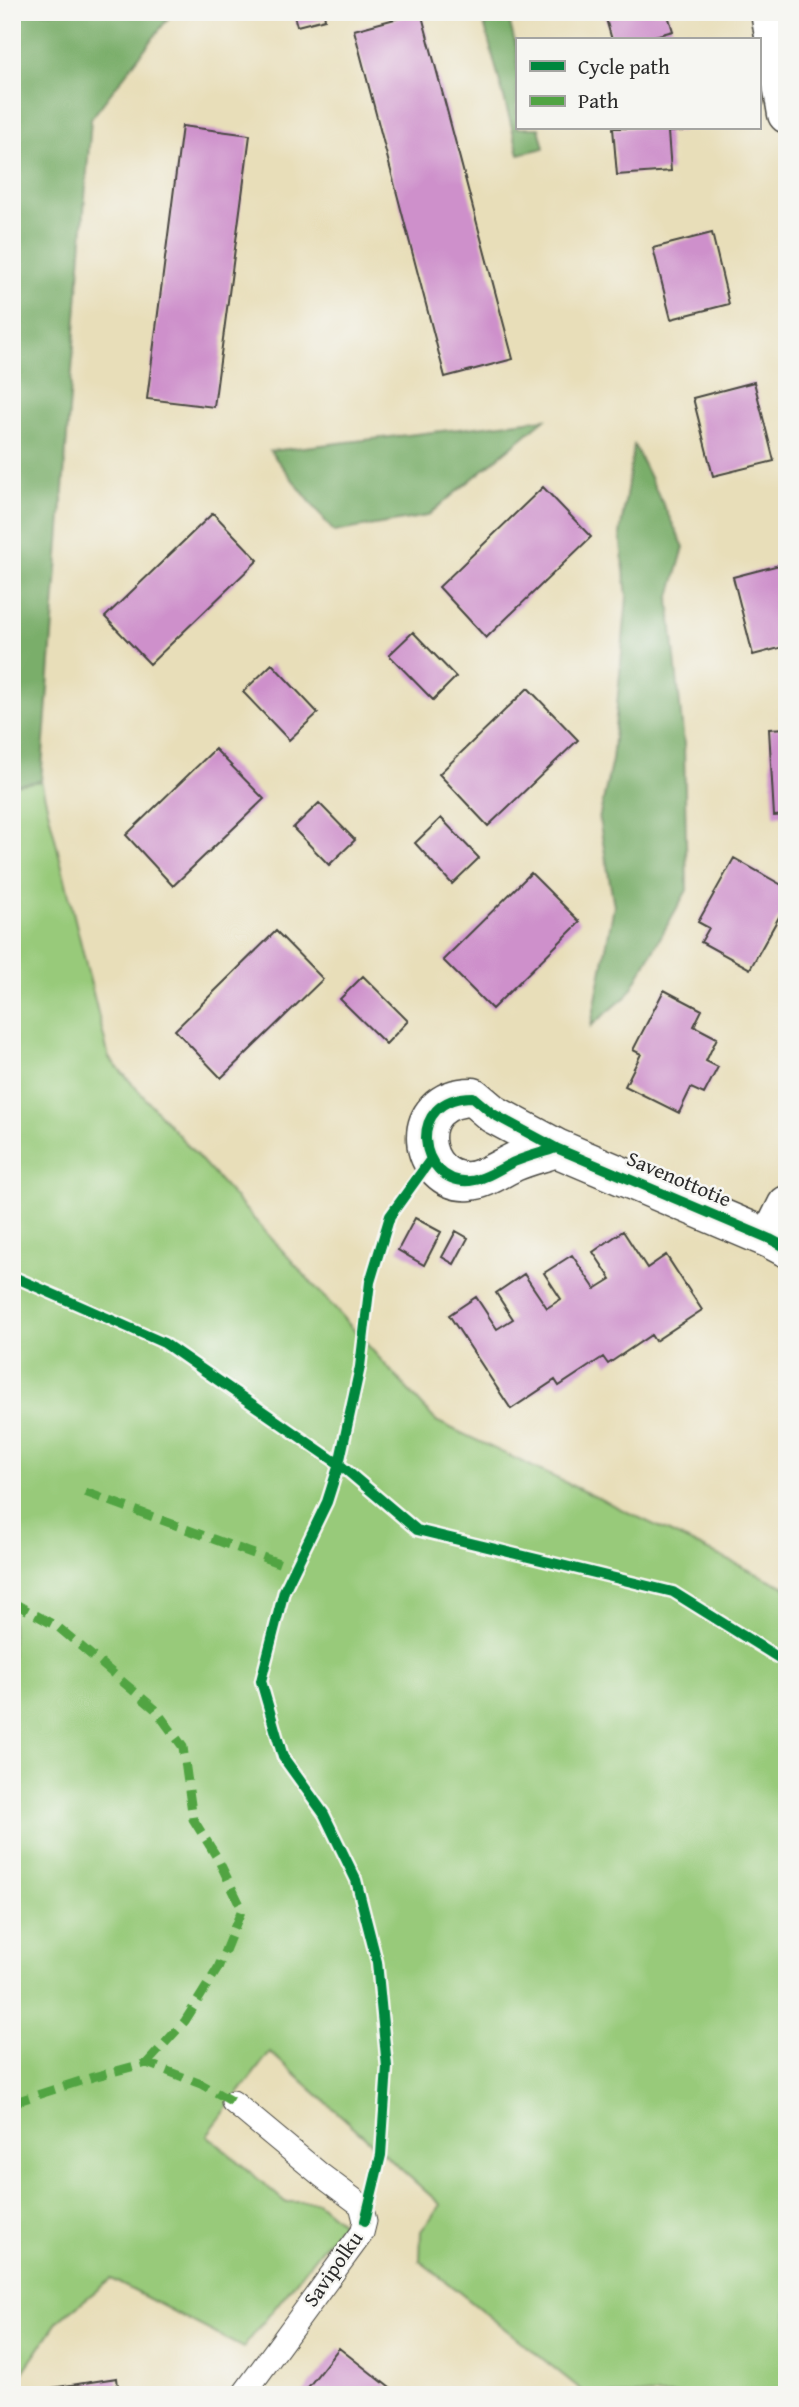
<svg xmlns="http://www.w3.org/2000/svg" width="799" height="2407" font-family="'Gentium Book Plus',serif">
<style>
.green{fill:#98ca7a;stroke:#627a52;stroke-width:2}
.forest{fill:#7aae6a;stroke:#526c4a;stroke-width:2}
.building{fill:#ce90cb}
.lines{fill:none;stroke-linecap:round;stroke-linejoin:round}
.service-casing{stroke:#474640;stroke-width:25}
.minor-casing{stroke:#474640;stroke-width:41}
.service{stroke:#fff;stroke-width:23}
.minor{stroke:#fff;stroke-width:38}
.quiet{stroke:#51a443;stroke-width:9;stroke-dasharray:18 9;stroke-linecap:butt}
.cycleway-casing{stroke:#f6f6f2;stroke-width:15}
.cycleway{stroke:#00873e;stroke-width:10}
.labels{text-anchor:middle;stroke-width:5;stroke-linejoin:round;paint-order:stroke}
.street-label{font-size:21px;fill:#2b2b2b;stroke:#f6f6f2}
</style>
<rect width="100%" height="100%" fill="#f6f6f2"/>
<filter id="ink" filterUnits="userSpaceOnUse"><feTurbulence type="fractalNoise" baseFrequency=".0143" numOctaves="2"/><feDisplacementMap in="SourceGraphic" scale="14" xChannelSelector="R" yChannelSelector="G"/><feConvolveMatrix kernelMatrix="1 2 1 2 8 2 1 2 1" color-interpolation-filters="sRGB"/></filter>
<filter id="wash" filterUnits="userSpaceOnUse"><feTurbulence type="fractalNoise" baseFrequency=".00686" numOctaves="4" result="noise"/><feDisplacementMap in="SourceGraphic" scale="28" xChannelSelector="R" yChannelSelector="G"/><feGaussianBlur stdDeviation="1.57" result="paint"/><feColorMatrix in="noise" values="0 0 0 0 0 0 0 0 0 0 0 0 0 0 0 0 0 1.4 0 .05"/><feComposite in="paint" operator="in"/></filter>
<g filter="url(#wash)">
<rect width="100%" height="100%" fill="#e8deb9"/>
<path class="green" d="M 41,781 L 109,1058 L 436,1421 L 787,1588 L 787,2395 L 588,2395 L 420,2261 L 421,2231 L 441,2205 L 270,2052 L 207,2135 L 285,2202 L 317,2202 L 342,2223 L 243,2348 L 111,2279 L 58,2321 L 12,2388 L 12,785 Z"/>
<path class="forest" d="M 12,12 L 173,12 L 91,119 L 41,781 L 12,785 Z
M 481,12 L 507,12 L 517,51 L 517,128 L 539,128 L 544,148 L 519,154 Z
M 545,419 L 427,516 L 334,532 L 270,451 Z
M 634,445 L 684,547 L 669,600 L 684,744 L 687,890 L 628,995 L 591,1026 L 614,906 L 599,819 L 612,760 L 627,597 L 620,534 Z"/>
<g id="blocks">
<path class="building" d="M 293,12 L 324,12 L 325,19 L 297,26 Z
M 421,12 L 513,359 L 445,377 L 354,30 Z
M 604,12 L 667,12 L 673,31 L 640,40 L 612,40 Z
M 182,126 L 250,135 L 214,407 L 147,399 Z
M 613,128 L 682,128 L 682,131 L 668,132 L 671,171 L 617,175 Z
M 712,233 L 729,304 L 671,319 L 653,248 Z
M 754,382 L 774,461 L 713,476 L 693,398 Z
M 543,487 L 591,537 L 486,638 L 439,587 Z
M 213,513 L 258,560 L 150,664 L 105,617 Z
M 787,563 L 787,646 L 753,655 L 733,577 Z
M 413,632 L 456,677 L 433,700 L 389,655 Z
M 272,664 L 318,713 L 289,740 L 243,692 Z
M 528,688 L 578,740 L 488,826 L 439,774 Z
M 787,728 L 787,815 L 774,816 L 769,729 Z
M 215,749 L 264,799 L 173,886 L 126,835 Z
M 319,803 L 355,840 L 329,865 L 293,828 Z
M 441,818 L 479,858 L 452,884 L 415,843 Z
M 734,858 L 787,888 L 787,922 L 779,917 L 750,969 L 701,942 L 709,928 L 698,922 Z
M 531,873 L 580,922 L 492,1009 L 443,960 Z
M 276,931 L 323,979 L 221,1078 L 175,1030 Z
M 363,976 L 408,1021 L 386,1044 L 340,999 Z
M 664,990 L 702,1010 L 694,1026 L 717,1038 L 706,1061 L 718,1067 L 704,1094 L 691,1088 L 679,1113 L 625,1086 L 641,1054 L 633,1050 Z
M 415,1218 L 441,1232 L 424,1265 L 398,1250 Z
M 456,1231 L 468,1238 L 454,1264 L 442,1257 Z
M 623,1231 L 647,1268 L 666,1255 L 702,1310 L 655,1341 L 651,1335 L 608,1364 L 603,1357 L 559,1386 L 555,1380 L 511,1409 L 449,1315 L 476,1297 L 497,1329 L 513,1319 L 496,1293 L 524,1274 L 547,1308 L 561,1299 L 544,1273 L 572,1255 L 595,1289 L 611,1279 L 593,1252 Z
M 339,2348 L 399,2395 L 302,2395 Z
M 117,2378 L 119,2395 L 52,2395 L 51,2388 Z"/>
</g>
</g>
<g filter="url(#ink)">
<use href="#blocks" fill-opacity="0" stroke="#474640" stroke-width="2"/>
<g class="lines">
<defs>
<path id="service" d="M 233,2102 L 321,2175 L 361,2205 L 365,2221 L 362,2233 L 243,2395"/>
<path id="minor" d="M 770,12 L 787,114
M 556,1148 C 542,1153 528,1156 514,1162 C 501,1168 484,1180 470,1181 C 418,1185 404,1097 473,1097 L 493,1114 L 556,1148 L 770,1239 L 787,1248
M 770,1239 L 787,1205"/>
</defs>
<use href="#service" class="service-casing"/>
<use href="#minor" class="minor-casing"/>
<use href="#service" class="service"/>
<use href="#minor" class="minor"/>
<path class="quiet" d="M 85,1492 L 295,1569
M 12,1602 L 58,1627 L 155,1709 L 183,1747 L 193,1819 L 218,1859 L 242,1909 L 218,1968 L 185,2021 L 147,2063
M 12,2103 L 93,2077 L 147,2063 L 201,2084 L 233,2102"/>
<defs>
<path id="cycleway" d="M 556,1148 C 542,1153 528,1156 514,1162 C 501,1168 484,1180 470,1181 C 418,1185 404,1097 473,1097 L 493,1114 L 556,1148 L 770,1239 L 787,1248
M 12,1276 L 164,1343 L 339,1464 L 417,1530 L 673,1592 L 787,1663
M 365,2221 L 381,2155 L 387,2067 L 377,1962 L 356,1880 L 324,1814 L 283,1757 L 261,1681 L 284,1591 L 327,1502 L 339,1464 L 360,1367 L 370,1282 L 390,1216 L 431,1159"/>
</defs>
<use href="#cycleway" class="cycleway-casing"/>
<use href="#cycleway" class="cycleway"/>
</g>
</g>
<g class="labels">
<g class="street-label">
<text transform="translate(679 1179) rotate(23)" y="7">Savenottotie</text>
<text transform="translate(333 2269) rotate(-55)" y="7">Savipolku</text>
</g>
</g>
<rect width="799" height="2407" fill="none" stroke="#f6f6f2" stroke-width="42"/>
<rect x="516" y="38" width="245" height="91" fill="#f6f6f2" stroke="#a5a5a2" stroke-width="2"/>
<rect x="530" y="61" width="35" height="10" fill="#00873e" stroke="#a5a5a2" stroke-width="2"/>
<text x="578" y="74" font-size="21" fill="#2b2b2b">Cycle path</text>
<rect x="530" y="96" width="35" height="10" fill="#51a443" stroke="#a5a5a2" stroke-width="2"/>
<text x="578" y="108" font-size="21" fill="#2b2b2b">Path</text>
</svg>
